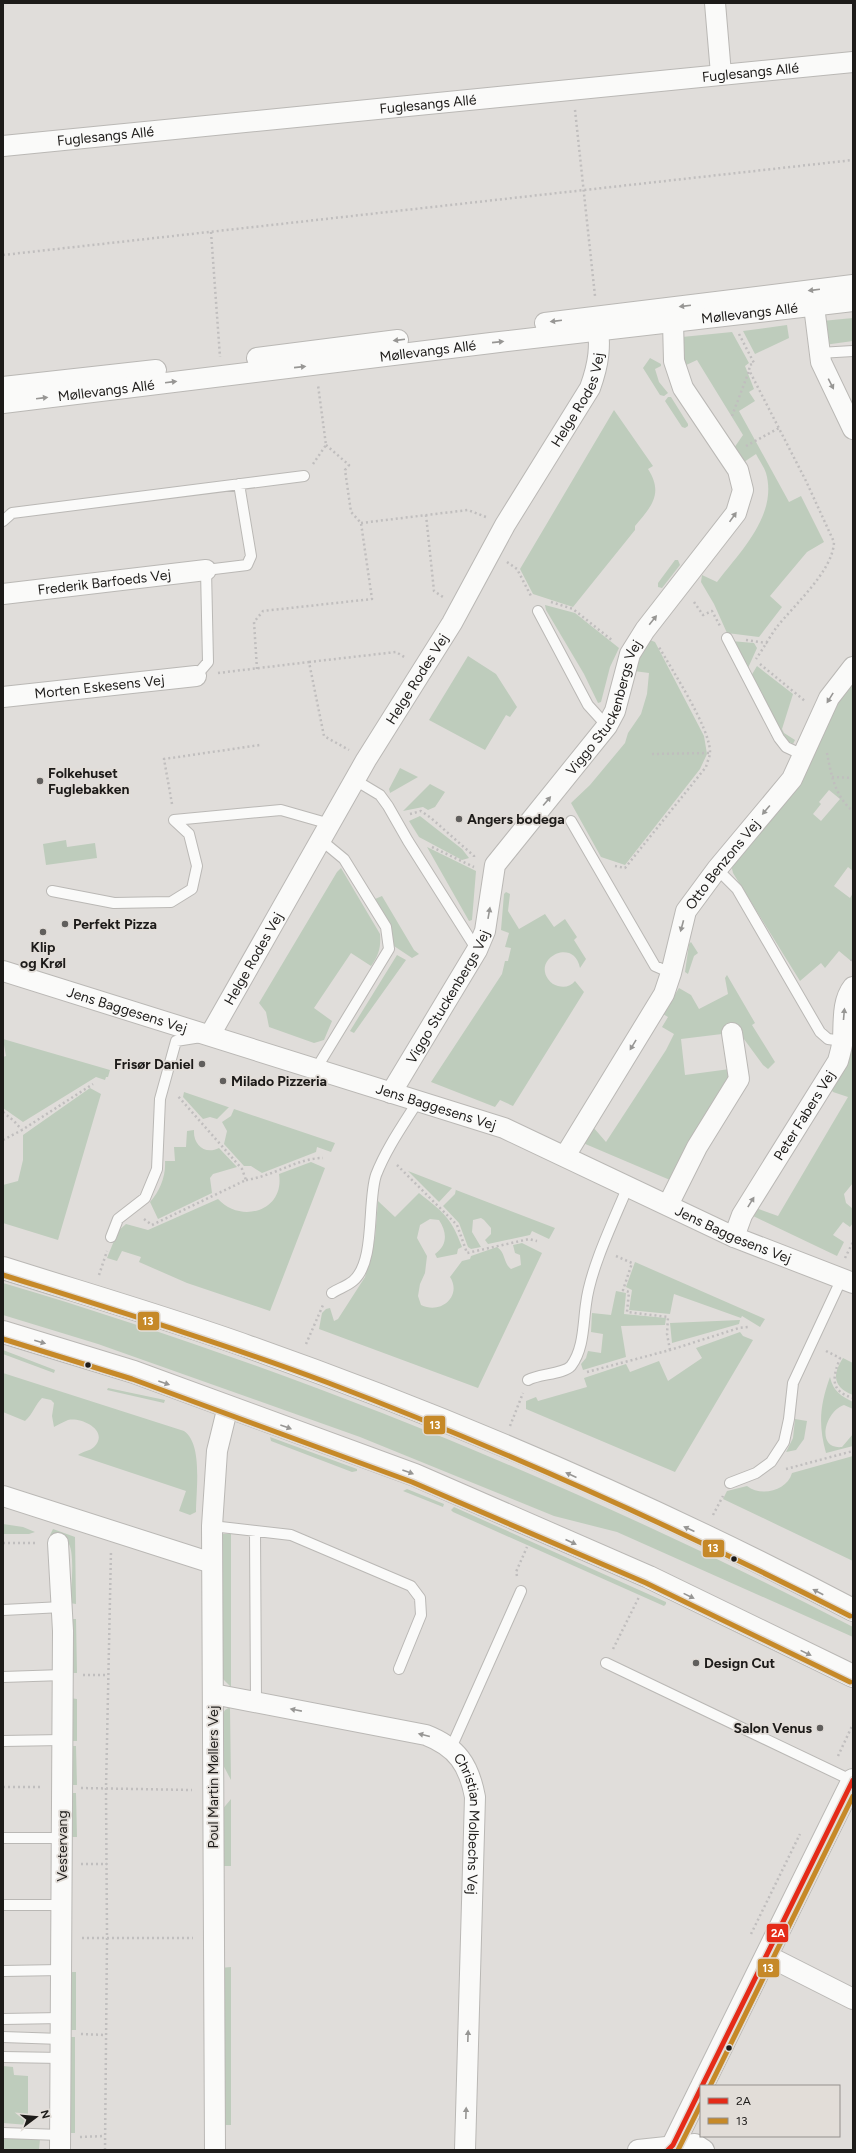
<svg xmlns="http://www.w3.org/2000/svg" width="856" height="2153" font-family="Figtree,sans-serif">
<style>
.green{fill:#beccbc;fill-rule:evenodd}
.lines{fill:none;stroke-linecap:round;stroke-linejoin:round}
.service-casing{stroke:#bab8b5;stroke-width:12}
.minor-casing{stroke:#bab8b5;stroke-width:22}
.tertiary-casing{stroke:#bab8b5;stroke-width:24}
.secondary-casing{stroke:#bab8b5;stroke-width:24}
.path{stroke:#c0bebe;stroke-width:2.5;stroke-dasharray:2 3;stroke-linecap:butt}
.service{stroke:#fafaf9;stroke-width:10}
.minor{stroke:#fafaf9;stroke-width:20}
.tertiary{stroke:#fafaf9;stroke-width:22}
.secondary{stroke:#fafaf9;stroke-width:22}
.bus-1-casing{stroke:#e2ddd8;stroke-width:8}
.bus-2-casing{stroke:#e2ddd8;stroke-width:8}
.bus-1{stroke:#e52b18;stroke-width:5}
.bus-2{stroke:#c68928;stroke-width:5}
.oneway{fill:#979694}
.poi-dot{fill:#615f5d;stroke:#e2ddd8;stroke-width:1.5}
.bus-dot{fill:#1d1b19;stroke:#e2ddd8;stroke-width:1.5}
.labels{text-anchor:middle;stroke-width:3.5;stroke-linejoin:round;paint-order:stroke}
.street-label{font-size:14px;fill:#1d1b19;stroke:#e2ddd8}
.poi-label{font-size:14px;font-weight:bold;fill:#1d1b19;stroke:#e2ddd8;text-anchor:start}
.line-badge{stroke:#e2ddd8;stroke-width:1.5}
.badge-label{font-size:11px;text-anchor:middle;font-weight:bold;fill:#fff}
</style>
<rect width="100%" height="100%" fill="#e0ddda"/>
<path class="green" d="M 853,318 L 853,341 L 824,345 L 822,321 Z
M 787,325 L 789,338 L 755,354 L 743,331 Z
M 732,332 L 749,363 L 745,366 L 754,389 L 749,392 L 755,401 L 739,411 L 789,502 L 801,496 L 824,542 L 807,552 L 770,596 L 782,607 L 759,637 L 727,633 L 714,604 L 701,582 L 702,575 L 717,582 C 740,552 778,515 766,473 C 764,467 759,460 756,454 L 744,462 L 734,448 L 743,435 L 697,360 L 684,366 L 682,337 Z
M 650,358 L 661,364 L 661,366 L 655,369 L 659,382 L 668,393 L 664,396 L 660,395 L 643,368 Z
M 668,397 L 671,397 L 688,424 L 688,426 L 685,428 L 682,427 L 665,401 Z
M 614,410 L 653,466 L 648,469 C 664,494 651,507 635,526 L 635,530 L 573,607 L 533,594 L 520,569 Z
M 675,560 L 678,560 L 680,565 L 662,588 L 658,587 L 658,583 Z
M 545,605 L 575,613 L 619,648 L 610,667 L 601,702 L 598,703 L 584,674 L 546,610 Z
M 650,640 L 655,642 L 704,736 L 707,754 L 700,769 L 625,865 L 601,857 L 571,803 L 590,785 L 625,743 L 628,733 L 641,714 L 647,694 L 649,673 L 634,671 L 642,651 Z
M 731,641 L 754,643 L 757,648 L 748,668 Z
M 468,656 L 496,674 L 517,707 L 510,717 L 506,715 L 485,750 L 429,720 Z
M 757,666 L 793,694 L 782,729 L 784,733 L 795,740 L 793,744 L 786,741 L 751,676 Z
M 853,673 L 853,871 L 848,867 L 834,886 L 850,898 L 853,893 L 853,959 L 851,961 L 839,951 L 825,968 L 821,963 L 800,981 L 733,873 L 730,860 L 813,744 ZM 829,790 L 840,799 L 821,821 L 813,814 L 821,804 L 819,802 Z
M 400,768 L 418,777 L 390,793 L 389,789 Z
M 430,784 L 445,792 L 435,807 L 428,810 L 423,807 L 403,811 Z
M 420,816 L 462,849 L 469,858 L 462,860 L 419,837 L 409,821 Z
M 66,840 L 67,847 L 95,843 L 97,858 L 46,865 L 43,844 Z
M 427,847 L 476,871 L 472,920 L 469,921 Z
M 341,868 L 380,934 C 381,947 379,955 371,966 L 351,953 L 314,1008 L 332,1021 L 324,1040 L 314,1043 L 269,1027 L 266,1012 L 259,1003 L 337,872 Z
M 506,892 L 510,894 L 508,911 L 519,929 L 545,914 L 554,927 L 565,919 L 577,937 L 574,940 L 586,959 L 580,968 C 574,937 533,958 548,979 C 551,983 554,985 558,986 C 565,988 571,986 575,981 L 584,992 L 513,1106 L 500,1100 L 495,1107 L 431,1082 L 502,974 L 505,961 L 508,961 L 511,948 L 505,947 L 509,933 L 501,930 L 504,894 Z
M 382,896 L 414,950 L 419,954 L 412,958 L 394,946 L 391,930 L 375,899 Z
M 691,942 L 698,953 L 694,956 L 688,974 L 685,972 L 689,944 Z
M 397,955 L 406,960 L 354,1033 L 350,1031 Z
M 727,975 L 755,1023 L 752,1025 L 775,1062 L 768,1069 L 763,1065 L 741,1035 L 740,1026 C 731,1025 726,1025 722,1034 L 681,1039 L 685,1075 L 730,1069 L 731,1078 L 670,1180 L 583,1143 L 593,1127 L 606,1142 L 666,1050 L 674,1034 L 662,1027 L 668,1017 L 663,1014 L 679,988 L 691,995 L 699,1009 L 728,994 L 725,978 Z
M 3,1039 L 110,1070 L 108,1077 L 106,1077 L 105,1080 L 96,1077 L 23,1122 L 3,1108 L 3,1057 L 6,1056 Z
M 853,1043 L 853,1183 L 844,1194 L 846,1203 L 853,1209 L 853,1223 L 850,1227 L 843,1222 L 833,1235 L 844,1242 L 837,1256 L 751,1215 L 756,1208 L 778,1216 L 848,1097 L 833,1092 L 831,1089 L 845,1066 Z
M 90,1088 L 101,1094 L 58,1240 L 3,1223 L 3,1185 L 18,1181 L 23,1160 L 23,1135 Z
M 184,1092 L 228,1107 L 229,1107 L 217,1119 L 210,1117 L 203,1119 L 183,1097 Z
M 234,1109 L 335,1143 L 331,1152 L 317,1147 L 316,1152 L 262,1173 L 251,1166 L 244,1166 L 224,1144 L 227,1131 L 222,1122 L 231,1116 Z
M 194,1130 C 193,1145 205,1155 219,1148 L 237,1167 L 213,1174 L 210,1178 L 212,1193 L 158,1219 L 150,1202 C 160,1191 166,1176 165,1161 L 175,1161 L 174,1147 L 186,1147 L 187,1131 Z
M 311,1162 L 325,1168 L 270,1311 L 187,1283 L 139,1262 L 141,1257 L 122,1251 L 117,1261 L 107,1258 L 118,1231 L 126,1224 L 148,1230 L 218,1199 C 241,1224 285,1211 279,1174 Z
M 408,1171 L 452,1188 L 439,1202 Z
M 456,1189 L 456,1190 L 555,1228 L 549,1239 L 532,1231 L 530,1235 L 488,1244 L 485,1240 L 491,1234 L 491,1228 L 484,1220 L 481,1218 L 473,1220 L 472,1232 L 481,1247 L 471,1249 L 468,1247 L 459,1223 L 443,1206 L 455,1194 Z
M 419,1193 C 443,1212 451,1217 462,1247 L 458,1249 L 457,1254 L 437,1258 L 435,1254 C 448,1245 447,1232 439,1220 L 430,1219 L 420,1225 L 417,1238 L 427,1256 L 425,1273 L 420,1284 L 418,1296 L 421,1305 C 442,1315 462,1295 450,1277 L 462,1261 L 470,1259 L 471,1256 L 497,1247 C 506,1253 503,1263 511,1269 L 521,1265 L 520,1255 L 515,1253 L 513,1245 L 522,1243 L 542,1253 L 478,1388 L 319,1329 L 322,1313 L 326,1309 L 330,1308 L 334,1321 L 338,1319 L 365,1277 L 375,1238 L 378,1201 L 395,1217 Z
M 635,1262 L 765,1319 L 760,1327 L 742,1316 L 741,1318 L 674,1294 L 670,1314 L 629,1310 L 632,1290 L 626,1287 Z
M 3,1283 C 297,1370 581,1486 853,1627 L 853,1637 L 617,1532 L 554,1516 L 360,1437 L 98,1344 L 3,1315 Z
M 616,1291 L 626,1293 L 624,1314 L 666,1318 L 665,1325 L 621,1326 L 626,1357 L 583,1370 L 581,1364 L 586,1358 L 588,1351 L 601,1353 L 603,1334 L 591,1332 L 592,1313 L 611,1315 Z
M 740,1320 L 739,1324 L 672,1343 L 670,1323 Z
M 740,1332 L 743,1336 L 753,1340 L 675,1472 L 526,1409 L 526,1401 L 536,1397 L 538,1401 L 587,1387 L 584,1378 L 626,1364 L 630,1372 L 659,1361 L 668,1381 L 702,1358 L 696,1348 Z
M 3,1350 L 55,1370 L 54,1373 L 3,1354 Z
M 843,1358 L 853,1363 L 853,1395 C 833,1387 832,1375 843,1358 Z
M 3,1373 L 184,1431 C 203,1444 196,1490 196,1512 L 190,1515 L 179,1511 L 186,1491 L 78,1455 C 83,1451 90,1451 94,1447 C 110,1431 82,1417 68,1420 C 63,1422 58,1425 54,1427 L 52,1416 L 54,1403 L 51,1400 L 42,1398 C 35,1405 33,1414 25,1421 L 3,1412 Z
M 830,1377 C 833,1391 841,1396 853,1402 L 853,1409 L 844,1405 C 825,1411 815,1450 842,1447 L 853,1434 L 853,1446 L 826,1453 C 818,1424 820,1405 830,1377 Z
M 108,1388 L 165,1400 L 164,1403 L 107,1390 Z
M 795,1419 L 807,1421 L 804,1439 L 796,1450 L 786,1452 L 793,1438 Z
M 270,1437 L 357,1469 L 357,1471 L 352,1472 L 271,1441 Z
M 853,1456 L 853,1561 L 723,1499 L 727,1491 L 747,1486 C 761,1497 787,1491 792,1473 Z
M 407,1489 L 444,1504 L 443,1507 L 403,1491 Z
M 454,1507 L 666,1602 L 666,1604 L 664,1606 L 453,1512 L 451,1510 Z
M 3,1524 L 23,1527 L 35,1532 L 29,1534 L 3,1534 Z
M 53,1529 L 75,1537 L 76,1604 L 70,1603 C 71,1589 75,1556 69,1544 C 65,1537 57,1536 50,1535 Z
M 222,1534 L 231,1534 L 231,1687 L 222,1678 Z
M 70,1619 L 76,1619 L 77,1673 L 70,1673 Z
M 70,1698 L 77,1699 L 77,1741 L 70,1741 Z
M 230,1707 L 231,1780 L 221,1761 L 221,1717 L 225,1710 Z
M 69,1746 L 76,1746 L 77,1785 L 69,1785 Z
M 69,1793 L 76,1793 L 77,1837 L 70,1837 Z
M 231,1799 L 231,1866 L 221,1866 L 221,1811 Z
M 231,1967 L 231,2125 L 220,2125 L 220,1968 Z
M 70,1972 L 76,1972 L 76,2030 L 70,2030 Z
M 69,2037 L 75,2037 L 75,2133 L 70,2133 Z
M 3,2066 L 13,2067 L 14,2075 L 28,2076 L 28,2125 L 3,2123 Z
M 3,2139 L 40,2139 L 39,2150 L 3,2150 Z"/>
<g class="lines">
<defs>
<path id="service" d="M 819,353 L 853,351
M 3,521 L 12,513 L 304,476
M 538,611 L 588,705 L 607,726
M 727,638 L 779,738 L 786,747 L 803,755
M 196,676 L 208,662 L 206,570 L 247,565 L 251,556 L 239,484
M 355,780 L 380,795 L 388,806 L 408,841 L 477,950
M 571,821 L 655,966 L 671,973
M 717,869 L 737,889 L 820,1032 L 828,1039 L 843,1041
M 52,891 L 114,903 L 171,902 L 192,889 L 197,866 L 189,834 L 174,820 L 281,810 L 330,824
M 316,1069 L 389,949 L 386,927 L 344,859 L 321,840
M 111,1237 L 118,1219 L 145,1198 L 157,1169 L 160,1099 L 176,1041 L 201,1037
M 332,1293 C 338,1289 347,1286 353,1281 C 376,1262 367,1202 376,1175 C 386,1149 403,1125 418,1101
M 528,1380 C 538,1374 564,1374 571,1366 C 584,1349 583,1324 586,1304 C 590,1269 614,1220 628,1186
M 730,1483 L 756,1473 L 771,1462 L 784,1442 L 789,1419 L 793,1383 L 842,1278
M 212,1526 L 291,1535 L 411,1586 L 420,1598 L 421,1615 L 399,1669
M 255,1531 L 256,1703
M 3,1610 L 62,1607
M 606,1663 L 853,1781
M 3,1677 L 63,1675
M 3,1741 L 62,1740
M 451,1748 L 521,1591
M 3,1838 L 62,1838
M 3,1905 L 62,1905
M 3,1971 L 61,1970
M 3,2019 L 61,2018
M 3,2037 L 61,2039
M 3,2057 L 61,2058
M 3,2133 L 60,2135"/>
<g id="minor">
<path d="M 715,3 L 721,74"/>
<path id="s1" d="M 3,146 L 853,62"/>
<path d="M 814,306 L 821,362 L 853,429"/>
<path d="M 545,323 L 853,285"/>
<path d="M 257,358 L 398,340"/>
<path d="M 3,387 L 156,370"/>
<path id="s2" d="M 3,403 L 491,343 L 853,301"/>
<path id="s3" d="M 3,594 L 206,570"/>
<path id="s4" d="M 3,697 L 196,676"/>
<path id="s5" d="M 3,971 L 504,1128 L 734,1237 L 853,1283"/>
<path id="s6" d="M 210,1035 L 366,760 L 452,623 L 505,525 L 590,388 C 599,363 601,346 597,319"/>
<path id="s7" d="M 391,1093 L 477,950 L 485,931 L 495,865 L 607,726 L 615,711 L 630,654 L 645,630 L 736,513 L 743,490 L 738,470 L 683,388 L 674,361 L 673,322"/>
<path id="s8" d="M 565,1156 L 664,994 L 671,973 L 686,911 L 717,869 L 792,779 L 829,698 L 853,667"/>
<path d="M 668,1205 L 697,1147 L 739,1079 L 732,1033"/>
<path id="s9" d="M 734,1237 L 742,1215 L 838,1061 C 840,1054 842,1046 843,1039 C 844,1021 842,1001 853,987"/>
<path d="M 3,1496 L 212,1563"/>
<path d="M 58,1543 L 63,1631 L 60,2150"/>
<path id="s10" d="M 213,1694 L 426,1735 C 457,1747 469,1765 475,1797 L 465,2150"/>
<path d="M 766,1955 L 853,1999"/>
<path d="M 215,2150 L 212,1526 L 217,1451 L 228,1406"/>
<path d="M 638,2150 L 695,2144 L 704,2150"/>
</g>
<path id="tertiary" d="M 702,2086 L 853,1780
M 668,2150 L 673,2145 L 701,2088"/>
<path id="secondary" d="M 3,1268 C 85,1294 168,1318 249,1347 C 456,1420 659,1508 853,1610
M 3,1332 L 134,1372 L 415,1475 L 649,1577 L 853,1676"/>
</defs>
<use href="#service" class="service-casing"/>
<use href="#minor" class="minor-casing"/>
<use href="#tertiary" class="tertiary-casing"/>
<use href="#secondary" class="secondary-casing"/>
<path class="path" d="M 575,110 L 595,296
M 211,232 L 220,357
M 3,255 L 853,160
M 739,334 L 754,363 L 750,365 L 749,370 L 806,481 L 834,542 C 833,571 794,605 776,628 C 769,638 763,649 756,659
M 732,416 L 749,371
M 746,446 L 779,428
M 313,464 L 326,445 L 318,385
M 426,515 L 434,591 L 443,597
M 361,523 L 468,510 L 486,517
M 507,562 L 517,569 L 532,598
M 551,602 L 573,609 L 613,641
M 694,602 L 703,615 L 712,611 L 720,626
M 746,640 L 767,643
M 309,662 L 396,652 L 406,658
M 760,664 L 805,701
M 257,669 L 254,622 L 263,611 L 372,599 L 361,523 L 351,512 L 345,470 L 349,465 L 326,445
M 218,673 L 309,662 L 324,736 L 349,750
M 827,753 C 831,774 835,797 853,811
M 652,754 L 710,753
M 832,777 L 853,778
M 172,804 L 164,759 L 260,745
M 410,814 L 421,811 L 431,818 L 474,856 L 474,860
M 432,847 L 474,867
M 615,866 L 625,868 L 706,767 C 707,762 710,757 710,752 C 710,728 672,670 659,647
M 851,961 L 853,957
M 3,1112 L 14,1121 L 22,1130 L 93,1084
M 3,1140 L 22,1130
M 397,1165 L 457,1225 L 467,1253 L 529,1239 L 537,1241
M 246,1180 C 274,1176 298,1158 323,1158
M 144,1219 L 152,1225 L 246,1180 L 242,1169 L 177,1095
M 616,1256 L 632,1263 L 623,1290 L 629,1292 L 627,1312 L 668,1317 L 667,1334 L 670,1350
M 845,1258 L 853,1242
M 99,1275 L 107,1251
M 306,1344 L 323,1305
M 826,1351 L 840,1358 C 833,1377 829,1391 853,1398
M 587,1372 L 670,1350 L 739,1328 L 748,1327
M 510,1426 L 523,1393
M 786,1469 L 853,1451
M 713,1515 L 723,1496
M 3,1543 L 37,1543
M 517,1576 L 516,1572 L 527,1547
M 613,1649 L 639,1597
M 83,1675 L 108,1675
M 838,1756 L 853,1724
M 3,1787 L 42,1787
M 81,1788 L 192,1790
M 81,1864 L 107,1864
M 751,1934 L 800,1834
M 82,1938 L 193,1938
M 81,2034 L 106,2035
M 80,2137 L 105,2136
M 105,2150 L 107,1938 L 106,1788 L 111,1551"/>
<use href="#service" class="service"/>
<use href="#minor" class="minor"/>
<use href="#tertiary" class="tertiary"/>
<use href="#secondary" class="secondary"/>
<defs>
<path id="bus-1" d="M 702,2086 L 853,1780
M 668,2150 L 673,2145 L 701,2088"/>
<path id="bus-2" d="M 3,1275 C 111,1309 219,1342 326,1382 C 505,1450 679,1529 850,1616
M 3,1339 L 132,1379 L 412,1482 L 646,1583 L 850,1682
M 710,2086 L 853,1796
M 678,2150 L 701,2104"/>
</defs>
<use href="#bus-1" class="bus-1-casing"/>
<use href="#bus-2" class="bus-2-casing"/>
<use href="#bus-1" class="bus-1"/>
<use href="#bus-2" class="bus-2"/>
</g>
<defs><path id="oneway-solid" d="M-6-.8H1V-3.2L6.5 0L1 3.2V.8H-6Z"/></defs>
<g class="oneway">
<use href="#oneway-solid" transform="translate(814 290) rotate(173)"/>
<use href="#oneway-solid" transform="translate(685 306) rotate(173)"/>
<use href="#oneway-solid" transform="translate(556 321) rotate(173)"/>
<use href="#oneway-solid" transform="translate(399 340) rotate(173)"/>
<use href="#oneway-solid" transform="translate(498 342) rotate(-6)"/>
<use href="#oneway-solid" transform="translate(300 367) rotate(-6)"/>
<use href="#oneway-solid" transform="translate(171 382) rotate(-7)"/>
<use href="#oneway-solid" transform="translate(831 384) rotate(63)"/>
<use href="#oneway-solid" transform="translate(42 398) rotate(-7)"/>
<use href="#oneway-solid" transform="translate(733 517) rotate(-55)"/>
<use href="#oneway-solid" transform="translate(653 620) rotate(-51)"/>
<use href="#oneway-solid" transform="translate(830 698) rotate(122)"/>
<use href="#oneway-solid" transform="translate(547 801) rotate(-50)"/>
<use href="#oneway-solid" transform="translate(766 810) rotate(130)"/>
<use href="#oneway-solid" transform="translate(489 913) rotate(-80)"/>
<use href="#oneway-solid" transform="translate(682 926) rotate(105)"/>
<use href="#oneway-solid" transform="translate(844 1014) rotate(-85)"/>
<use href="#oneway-solid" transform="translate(633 1045) rotate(121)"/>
<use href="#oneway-solid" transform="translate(751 1202) rotate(-58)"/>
<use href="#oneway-solid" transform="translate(40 1342) rotate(16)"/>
<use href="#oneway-solid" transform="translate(164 1383) rotate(19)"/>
<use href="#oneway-solid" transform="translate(286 1427) rotate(20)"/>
<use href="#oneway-solid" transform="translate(408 1472) rotate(20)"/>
<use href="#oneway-solid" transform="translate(571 1475) rotate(-156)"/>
<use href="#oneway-solid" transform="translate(689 1529) rotate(-155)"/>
<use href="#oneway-solid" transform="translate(571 1542) rotate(24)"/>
<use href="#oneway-solid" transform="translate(818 1592) rotate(-152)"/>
<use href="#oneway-solid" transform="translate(689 1596) rotate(26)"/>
<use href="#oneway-solid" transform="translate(806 1653) rotate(26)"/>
<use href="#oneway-solid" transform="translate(296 1710) rotate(-169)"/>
<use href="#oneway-solid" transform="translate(424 1735) rotate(-166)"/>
<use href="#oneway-solid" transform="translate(468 2036) rotate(-88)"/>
<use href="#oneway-solid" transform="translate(466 2113) rotate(-88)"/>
</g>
<g class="poi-dot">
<circle cx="40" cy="781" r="4"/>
<circle cx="459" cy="819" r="4"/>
<circle cx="65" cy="924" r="4"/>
<circle cx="43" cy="932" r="4"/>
<circle cx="202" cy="1064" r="4"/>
<circle cx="223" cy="1081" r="4"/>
<circle cx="696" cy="1663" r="4"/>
<circle cx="820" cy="1728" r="4"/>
</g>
<g class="bus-dot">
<circle cx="88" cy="1365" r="3.5"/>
<circle cx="734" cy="1559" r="3.5"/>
<circle cx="729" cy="2048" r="3.5"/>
</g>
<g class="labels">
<g class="street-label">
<text dy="5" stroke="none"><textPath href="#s1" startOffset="751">Fuglesangs Allé</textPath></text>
<text dy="5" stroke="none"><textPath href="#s1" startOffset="427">Fuglesangs Allé</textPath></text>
<text dy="5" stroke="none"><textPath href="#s1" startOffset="103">Fuglesangs Allé</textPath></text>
<text dy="5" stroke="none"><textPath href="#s2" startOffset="752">Møllevangs Allé</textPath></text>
<text dy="5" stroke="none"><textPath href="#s2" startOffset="428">Møllevangs Allé</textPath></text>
<text dy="5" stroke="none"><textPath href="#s2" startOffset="104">Møllevangs Allé</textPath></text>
<text dy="5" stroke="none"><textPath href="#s6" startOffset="735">Helge Rodes Vej</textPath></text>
<text dy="5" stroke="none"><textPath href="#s3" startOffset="102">Frederik Barfoeds Vej</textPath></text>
<text dy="5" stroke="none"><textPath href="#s6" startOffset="412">Helge Rodes Vej</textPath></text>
<text dy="5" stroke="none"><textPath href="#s4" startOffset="97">Morten Eskesens Vej</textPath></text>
<text dy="5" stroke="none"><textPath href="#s7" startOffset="448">Viggo Stuckenbergs Vej</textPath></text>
<text dy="5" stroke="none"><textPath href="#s8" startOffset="335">Otto Benzons Vej</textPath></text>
<text dy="5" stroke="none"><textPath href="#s6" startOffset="88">Helge Rodes Vej</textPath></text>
<text dy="5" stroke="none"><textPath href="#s7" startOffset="112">Viggo Stuckenbergs Vej</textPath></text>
<text dy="5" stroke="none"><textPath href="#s5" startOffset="130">Jens Baggesens Vej</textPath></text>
<text dy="5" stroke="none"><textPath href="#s5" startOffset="454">Jens Baggesens Vej</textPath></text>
<text dy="5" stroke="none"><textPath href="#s9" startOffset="141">Peter Fabers Vej</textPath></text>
<text dy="5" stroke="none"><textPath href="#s5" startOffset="778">Jens Baggesens Vej</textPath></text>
<text transform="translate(213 1777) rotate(-90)" y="5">Poul Martin Møllers Vej</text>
<text dy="5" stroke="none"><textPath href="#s10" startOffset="326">Christian Molbechs Vej</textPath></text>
<text transform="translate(62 1846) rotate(-90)" y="5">Vestervang</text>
</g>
<g class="poi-label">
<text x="48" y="778">Folkehuset<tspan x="48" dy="16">Fuglebakken</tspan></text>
<text x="467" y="824">Angers bodega</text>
<text x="73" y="929">Perfekt Pizza</text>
<text x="43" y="952" text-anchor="middle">Klip<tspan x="43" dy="16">og Krøl</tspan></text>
<text x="194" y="1069" text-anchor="end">Frisør Daniel</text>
<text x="231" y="1086">Milado Pizzeria</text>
<text x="704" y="1668">Design Cut</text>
<text x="812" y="1733" text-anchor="end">Salon Venus</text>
</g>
</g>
<g class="line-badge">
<rect x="137" y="1311" width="23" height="20" rx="4" fill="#c68928"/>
<rect x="423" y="1415" width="23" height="20" rx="4" fill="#c68928"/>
<rect x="702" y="1539" width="23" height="19" rx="4" fill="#c68928"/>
<rect x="766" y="1923" width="23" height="20" rx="4" fill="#e52b18"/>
<rect x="757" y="1958" width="23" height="20" rx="4" fill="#c68928"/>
</g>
<g class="badge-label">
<text x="148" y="1325">13</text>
<text x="435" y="1429">13</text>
<text x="713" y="1552">13</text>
<text x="778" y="1937">2A</text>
<text x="768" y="1972">13</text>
</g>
<rect width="856" height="2153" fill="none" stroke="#1d1b19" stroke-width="8"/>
<rect x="700" y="2085" width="140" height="52" fill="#e2ddd8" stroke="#938f8c"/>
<rect x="708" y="2098" width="20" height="6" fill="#e52b18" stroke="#938f8c"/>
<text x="736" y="2105" font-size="12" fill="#1d1b19">2A</text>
<rect x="708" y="2118" width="20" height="6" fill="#c68928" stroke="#938f8c"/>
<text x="736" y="2125" font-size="12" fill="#1d1b19">13</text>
<g transform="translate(36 2117) rotate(74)" stroke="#e2ddd8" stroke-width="3" paint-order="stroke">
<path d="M0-3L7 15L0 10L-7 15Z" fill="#1d1b19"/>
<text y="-6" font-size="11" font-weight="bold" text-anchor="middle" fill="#1d1b19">N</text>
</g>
</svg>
